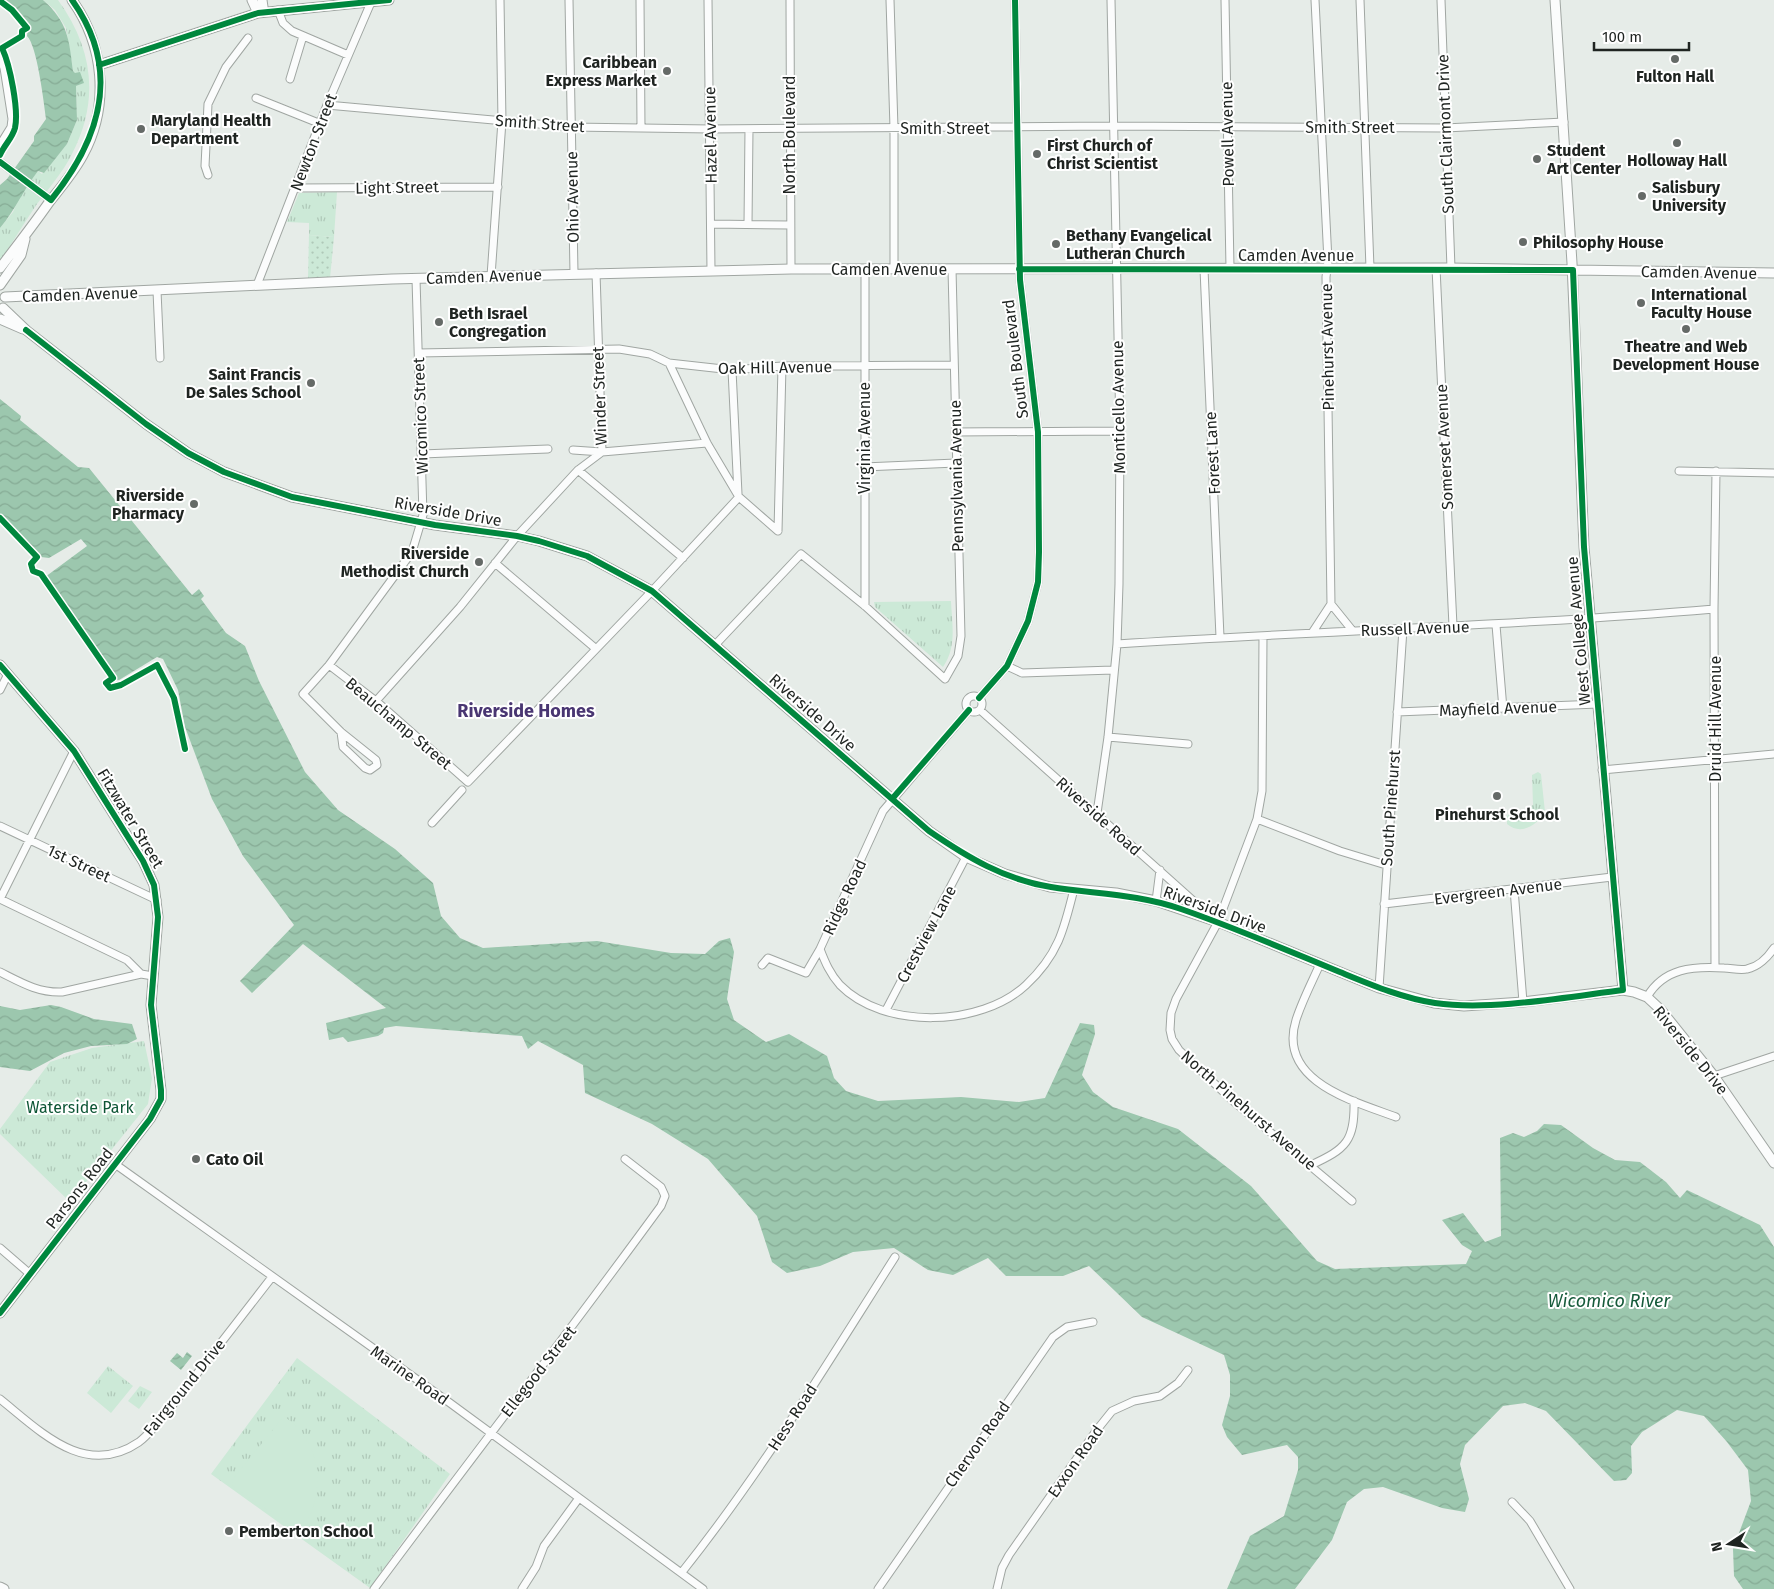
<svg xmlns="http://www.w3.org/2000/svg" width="1774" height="1589" font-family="'Fira Sans',sans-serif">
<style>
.grass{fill:url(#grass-dots)}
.park{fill:url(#park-tufts)}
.pitch{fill:#cce9d7}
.water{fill:url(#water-waves)}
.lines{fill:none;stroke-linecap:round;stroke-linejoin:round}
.street-casing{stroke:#a0a6a2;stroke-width:9}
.secondary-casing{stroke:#a0a6a2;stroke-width:11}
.street{stroke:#fbfcfc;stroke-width:7}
.secondary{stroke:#fbfcfc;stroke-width:9}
.cycleway-casing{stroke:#fff;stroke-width:9}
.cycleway{stroke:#00873e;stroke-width:6}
.poi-dot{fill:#656a67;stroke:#fff;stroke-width:2}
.labels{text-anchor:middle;stroke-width:4;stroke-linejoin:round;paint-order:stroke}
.poi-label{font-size:16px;font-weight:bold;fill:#1f2421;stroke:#fff;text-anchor:start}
.street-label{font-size:16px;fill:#1f2421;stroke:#fff}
.park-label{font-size:16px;fill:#0d5535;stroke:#fff}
.neighbourhood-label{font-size:18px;font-weight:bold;fill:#493672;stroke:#fff}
.water-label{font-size:18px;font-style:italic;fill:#175b3b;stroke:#fff}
</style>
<defs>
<pattern id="grass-dots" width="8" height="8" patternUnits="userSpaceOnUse" patternTransform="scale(1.25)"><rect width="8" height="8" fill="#cce9d7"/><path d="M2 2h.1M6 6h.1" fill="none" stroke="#afc8b8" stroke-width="1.8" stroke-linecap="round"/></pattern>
<pattern id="park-tufts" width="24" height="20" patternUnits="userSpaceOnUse" patternTransform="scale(1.25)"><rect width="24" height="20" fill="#cce9d7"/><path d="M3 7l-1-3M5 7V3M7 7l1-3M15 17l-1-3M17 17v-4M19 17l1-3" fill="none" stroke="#afc8b8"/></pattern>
<pattern id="water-waves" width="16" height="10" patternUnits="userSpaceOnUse" patternTransform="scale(1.25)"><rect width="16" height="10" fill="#9cc7ae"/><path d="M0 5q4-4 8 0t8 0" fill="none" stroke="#86ab95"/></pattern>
</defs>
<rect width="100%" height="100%" fill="#e6ece8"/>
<path class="grass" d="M 309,235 L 334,237 L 330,278 L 308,278 Z"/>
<path class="park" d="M 43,0 L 58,0 C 93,48 100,100 72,154 C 63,172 49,188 37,204 C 24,223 12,243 0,262 L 0,228 L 13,212 L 22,191 L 38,171 L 42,174 L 67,144 L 77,120 L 76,86 L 83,83 L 73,71 L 66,28 L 55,10 Z
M 337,192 L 334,237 L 309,235 L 309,223 L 287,222 L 299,193 Z
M 951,601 C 952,624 957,647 943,667 L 875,607 L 874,602 Z
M 1538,772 L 1541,774 L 1545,812 C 1537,825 1521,836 1507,824 L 1507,816 C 1516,809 1522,813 1533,805 L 1532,775 Z
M 144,1041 L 152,1078 L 148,1104 L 70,1202 L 0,1134 L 0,1129 L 50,1062 L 92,1048 Z
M 297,1358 L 450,1474 L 370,1588 L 211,1474 Z
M 108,1366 L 133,1386 L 111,1413 L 87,1393 Z
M 140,1386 L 152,1392 L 139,1409 L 128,1401 Z"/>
<path class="pitch" d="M 284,1416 C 322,1444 327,1491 302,1530 L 261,1506 L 233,1486 L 232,1480 Z"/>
<path class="water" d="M 1,0 L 43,0 C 68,22 69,39 73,71 L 75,73 L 80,72 L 84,83 L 76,86 L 77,120 L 67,144 L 44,173 L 38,171 C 23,190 16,209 0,228 L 0,185 L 7,179 L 34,141 L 34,136 L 46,119 C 44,103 37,45 27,36 L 28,28 L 15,11 Z
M 0,399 L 21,416 L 20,420 L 78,467 L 89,468 L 192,595 L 199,589 L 204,596 L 201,599 L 226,633 L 245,646 L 259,681 L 305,772 L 338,810 L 395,849 L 433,883 L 441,916 L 460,938 L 483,948 L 597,941 L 671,953 L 705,954 L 719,941 L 730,938 L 734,952 L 727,999 L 734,1020 L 766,1042 L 789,1034 L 827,1056 L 834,1078 L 846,1091 L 878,1101 L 961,1097 L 1019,1102 L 1045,1098 L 1080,1023 L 1094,1025 L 1095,1034 L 1082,1075 L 1093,1092 L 1113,1107 L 1178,1129 L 1251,1186 L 1317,1261 L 1335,1269 L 1466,1264 L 1472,1251 L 1462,1245 L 1442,1220 L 1463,1213 L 1485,1242 L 1501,1236 L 1500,1138 L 1513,1133 L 1524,1137 L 1537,1131 L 1544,1124 L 1561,1125 L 1593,1148 L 1615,1160 L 1640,1162 L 1666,1182 L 1680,1198 L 1687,1190 L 1760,1225 L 1774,1247 L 1774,1589 L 1743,1589 L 1734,1576 L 1733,1549 L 1751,1501 L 1748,1470 L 1727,1442 L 1704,1416 L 1677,1410 L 1642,1432 L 1631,1446 L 1632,1473 L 1626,1480 L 1614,1481 L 1546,1411 L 1525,1403 L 1503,1406 L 1465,1445 L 1460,1464 L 1469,1499 L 1465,1512 L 1442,1508 L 1383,1487 L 1364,1489 L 1347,1502 L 1332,1540 L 1295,1589 L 1227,1589 L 1250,1536 L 1284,1516 L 1298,1470 L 1298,1457 L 1287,1445 L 1242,1455 L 1227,1437 L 1222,1425 L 1230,1396 L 1230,1375 L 1224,1355 L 1142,1317 L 1089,1266 L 1063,1276 L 1006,1276 L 988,1258 L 953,1275 L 928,1270 L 894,1248 L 853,1252 L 820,1266 L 787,1273 L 772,1262 L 757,1216 L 708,1159 L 652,1124 L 585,1093 L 583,1065 L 538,1041 L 528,1049 L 522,1036 L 396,1026 L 384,1028 L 383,1033 L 378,1036 L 348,1042 L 343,1037 L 329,1040 L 326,1023 L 386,1008 L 303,944 L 252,993 L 240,981 L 294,925 L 243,856 L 212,799 L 185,727 L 178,690 L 163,659 L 157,657 L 119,680 L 109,678 L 41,580 L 87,546 L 81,539 L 49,558 L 41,557 L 0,515 Z
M 51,1005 L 61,1007 L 94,1019 L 132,1024 L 137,1039 L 127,1044 L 91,1046 L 64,1053 L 30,1071 L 0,1067 L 0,1006 L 20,1010 Z
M 187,1352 L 192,1356 L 181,1370 L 170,1361 L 177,1353 L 183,1358 Z"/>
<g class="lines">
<defs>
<path id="street" d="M 569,0 L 574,273
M 640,0 L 641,127
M 708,0 L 711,271
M 790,0 L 791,269
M 890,0 L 894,128 L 894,269
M 1225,0 L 1230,268
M 1360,0 L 1370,268
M 1441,0 L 1451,268
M 278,10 L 283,23 L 292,31 L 348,55
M 0,57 L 4,68 L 12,119 L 11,127 L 0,145
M 290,79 L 303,36
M 256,98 L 321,124
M 327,105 L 571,127 L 711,129 L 1113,126 L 1445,128 L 1564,122
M 0,162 L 51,200
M 208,175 L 205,166 L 208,104 L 226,67 L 248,38
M 295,188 L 498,187
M 711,224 L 790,225
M 748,224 L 749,129
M 1436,268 L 1453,626
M 1204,269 L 1220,637
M 491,276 L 502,121 L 500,0
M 257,285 L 327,105 L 372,0
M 157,291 L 160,358
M 419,353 L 619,349 L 650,354 L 669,363 L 732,370 L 782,366 L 954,365
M 669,363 L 707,443 L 739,497 L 778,531
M 732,370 L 738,494
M 955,432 L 1120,431
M 573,450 L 602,452 L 707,443
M 422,454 L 548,449
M 864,467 L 956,463
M 578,470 L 683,558
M 1679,471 L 1774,473
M 778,531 L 782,366
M 495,563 L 595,648
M 1331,604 L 1352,630
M 865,606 L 865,269
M 1496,625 L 1503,709
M 1312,633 L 1331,604 L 1326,277 L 1328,261 L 1315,0
M 1263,636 L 1262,791 L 1257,819 L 1218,922 L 1176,999 L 1171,1013 L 1170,1030 L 1172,1039 L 1179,1050 L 1232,1100 L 1352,1201
M 716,644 L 801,554 L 865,606 L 945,679 L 958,656 L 961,636 L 952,269
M 1117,644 C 1316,631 1515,626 1714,609
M 329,665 L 376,701 L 468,782 L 652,591 L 739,497
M 1007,666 L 1022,673 L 1113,670
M 0,690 L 8,674
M966 704a8 8 0 1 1 16 0a8 8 0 1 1-16 0Z
M 979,698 L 1007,666 L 1028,621 L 1038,582 L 1039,552 L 1038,432 L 1020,280 L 1015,0
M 376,701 L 460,607 L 517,536 L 578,470 L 602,452 L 596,273
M 969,710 L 883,811 L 820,949 C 825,962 830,974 840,985 C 884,1030 981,1027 1026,985 C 1058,955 1064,930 1074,889
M 980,710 L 1216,921
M 1397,712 L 1598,704
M 341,732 L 343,747 L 365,768 L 370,770 L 377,765 L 376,760 L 341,732 L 303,694 L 329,665 L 412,552 L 423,515 L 416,279
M 1108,737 L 1188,744
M 74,751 L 0,899 L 127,960 L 141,974
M 1602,770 L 1774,754
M 1097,813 L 1108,737 L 1117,644 L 1119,584 L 1120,431 L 1111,0
M 1257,819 L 1340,851 L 1386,865
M 432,823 L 462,790
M 0,826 L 157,900
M 1514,889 L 1523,1002
M 1156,901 L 1160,870
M 1384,904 L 1612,877
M 1320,964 C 1312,982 1302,1001 1296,1020 C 1277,1081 1353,1101 1396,1117
M 762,965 L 768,958 L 806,973 L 820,949
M 1715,967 L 1714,609 L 1716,471
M 0,972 C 20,982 38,993 62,992 L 141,974 L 153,976
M 1379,988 L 1403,629
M 1647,997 C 1664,968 1693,966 1724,968 C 1731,968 1740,971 1747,969 C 1758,967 1768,957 1774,948
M 886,1010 L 966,857
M 1714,1076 L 1774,1056
M 115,1164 L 450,1403 L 703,1589
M 1311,1165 C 1346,1149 1355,1141 1354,1101
M 0,1248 L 30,1274
M 0,1399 C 40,1431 85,1479 139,1442 C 147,1436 154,1427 161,1420 L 272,1277
M 1512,1502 L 1530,1521 L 1570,1589
M 682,1572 C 761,1473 827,1364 895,1257
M 374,1589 C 469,1461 567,1335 661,1206 L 665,1196 L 661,1187 L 625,1159
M 522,1589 L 536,1567 L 544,1546 L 579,1498
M 878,1589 L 1053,1337 L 1067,1327 L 1093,1322
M 997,1589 L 1002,1568 L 1009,1555 L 1096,1431 L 1112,1411 L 1134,1401 L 1160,1396 L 1178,1383 L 1188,1370"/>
<path id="secondary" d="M 252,0 L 258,13
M 1555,0 L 1572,263 L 1584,547 L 1623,990
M 258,13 L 263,7 L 262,0
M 99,65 L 258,13 L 389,0
M 0,268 C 17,246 34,224 50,201 C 62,186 74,172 83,155 C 110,105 104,45 72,0
M 0,285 L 21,255 L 25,239
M 5,297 L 392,279 L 791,269 L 1451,268 L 1774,273
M 3,308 L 26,330 L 146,424 L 188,453 L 224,472 L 292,497 L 435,525 L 517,536 L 539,541 L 587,556 L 652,591 L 929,831 L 966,857 L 1005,874 L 1050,887 L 1116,893 L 1156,901 L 1218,922 L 1379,988 L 1434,1003 L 1464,1006 L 1523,1002 L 1623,990 L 1634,992 L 1647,997 L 1661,1010 L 1714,1076 L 1774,1163
M 0,319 L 23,329
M 0,665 L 74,751 L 143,861 L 154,885 L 158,917 L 151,1005 L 161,1090 L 161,1099 L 150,1119 L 0,1313
M 0,1587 L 4,1589"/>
</defs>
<use href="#street" class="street-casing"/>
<use href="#secondary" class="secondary-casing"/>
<use href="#street" class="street"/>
<use href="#secondary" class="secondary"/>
<defs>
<path id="cycleway" d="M 0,1 L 12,10 L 27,28 L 22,31 L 22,36 L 2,48 C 10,65 19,110 15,128 C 12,139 4,145 0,155
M 99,65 L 258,13 L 389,0
M 0,162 L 51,200 C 101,138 122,70 72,0
M 26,330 L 146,424 L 188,453 L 224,472 L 292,497 L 435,525 L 517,536 L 539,541 L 587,556 L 652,591 L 929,831 C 967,857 1005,880 1051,887 C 1095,894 1138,894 1181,909 C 1233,927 1284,949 1335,970 C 1367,983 1401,998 1435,1003 C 1490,1011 1567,997 1623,990 L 1584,547 L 1573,270 L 1019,269
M 0,518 L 37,557 L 31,564 L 33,571 L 41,574 L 113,678 L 106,683 L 110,688 L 121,685 L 157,665 L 174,698 L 185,749
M 0,665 L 74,751 L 143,861 L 154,885 L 158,917 L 151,1005 L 161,1090 L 161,1099 L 150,1119 L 0,1313
M 979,698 L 1007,666 L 1028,621 L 1038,582 L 1039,552 L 1038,432 L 1020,280 L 1015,0
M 892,799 L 969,710"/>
</defs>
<use href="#cycleway" class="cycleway-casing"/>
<use href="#cycleway" class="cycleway"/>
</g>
<g class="poi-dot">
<circle cx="1675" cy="59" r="5"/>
<circle cx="667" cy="71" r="5"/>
<circle cx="141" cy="129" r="5"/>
<circle cx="1677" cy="143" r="5"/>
<circle cx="1037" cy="154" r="5"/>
<circle cx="1537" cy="159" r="5"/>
<circle cx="1642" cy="196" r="5"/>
<circle cx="1523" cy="242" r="5"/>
<circle cx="1056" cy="244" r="5"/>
<circle cx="1641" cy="303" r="5"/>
<circle cx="439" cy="322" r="5"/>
<circle cx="1686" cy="329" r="5"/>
<circle cx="311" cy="383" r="5"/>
<circle cx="194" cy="504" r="5"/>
<circle cx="479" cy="562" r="5"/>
<circle cx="1497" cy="796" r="5"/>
<circle cx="196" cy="1159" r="5"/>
<circle cx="229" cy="1531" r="5"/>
</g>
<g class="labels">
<g class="poi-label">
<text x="657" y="68" text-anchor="end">Caribbean<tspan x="657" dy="18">Express Market</tspan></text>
<text x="1675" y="82" text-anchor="middle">Fulton Hall</text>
<text x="151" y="126">Maryland Health<tspan x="151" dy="18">Department</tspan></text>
<text x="1047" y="151">First Church of<tspan x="1047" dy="18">Christ Scientist</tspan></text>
<text x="1547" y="156">Student<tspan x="1547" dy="18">Art Center</tspan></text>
<text x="1677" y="166" text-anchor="middle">Holloway Hall</text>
<text x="1652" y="193">Salisbury<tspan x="1652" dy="18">University</tspan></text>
<text x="1066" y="241">Bethany Evangelical<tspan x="1066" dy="18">Lutheran Church</tspan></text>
<text x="1533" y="248">Philosophy House</text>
<text x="1651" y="300">International<tspan x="1651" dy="18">Faculty House</tspan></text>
<text x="449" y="319">Beth Israel<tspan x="449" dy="18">Congregation</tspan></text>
<text x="1686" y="352" text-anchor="middle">Theatre and Web<tspan x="1686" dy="18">Development House</tspan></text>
<text x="301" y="380" text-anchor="end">Saint Francis<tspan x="301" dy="18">De Sales School</tspan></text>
<text x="184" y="501" text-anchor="end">Riverside<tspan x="184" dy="18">Pharmacy</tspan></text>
<text x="469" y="559" text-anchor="end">Riverside<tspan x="469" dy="18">Methodist Church</tspan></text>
<text x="1497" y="820" text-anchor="middle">Pinehurst School</text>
<text x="206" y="1165">Cato Oil</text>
<text x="239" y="1537">Pemberton School</text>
</g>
<g class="street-label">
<text transform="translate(540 123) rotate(4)" y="6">Smith Street</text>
<text x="1350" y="133">Smith Street</text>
<text x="945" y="134">Smith Street</text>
<text transform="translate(1227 134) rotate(-91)" y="6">Powell Avenue</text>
<text transform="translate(1445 134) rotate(-92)" y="6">South Clairmont Drive</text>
<text transform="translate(710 135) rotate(-91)" y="6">Hazel Avenue</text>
<text transform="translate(789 135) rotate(-90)" y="6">North Boulevard</text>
<text transform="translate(313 142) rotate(-69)" y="6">Newton Street</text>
<text transform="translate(397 187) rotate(-1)" y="6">Light Street</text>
<text transform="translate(572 197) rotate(-91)" y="6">Ohio Avenue</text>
<text x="1296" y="261">Camden Avenue</text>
<text x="889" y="275">Camden Avenue</text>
<text transform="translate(1699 272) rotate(1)" y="6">Camden Avenue</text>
<text transform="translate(484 276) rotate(-2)" y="6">Camden Avenue</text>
<text transform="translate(80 294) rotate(-2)" y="6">Camden Avenue</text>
<text transform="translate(1327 347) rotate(-91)" y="6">Pinehurst Avenue</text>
<text transform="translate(1015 359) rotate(-97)" y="6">South Boulevard</text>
<text transform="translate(775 367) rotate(-1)" y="6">Oak Hill Avenue</text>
<text transform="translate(599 396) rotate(-92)" y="6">Winder Street</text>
<text transform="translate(1118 407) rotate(-91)" y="6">Monticello Avenue</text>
<text transform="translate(420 416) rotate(-92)" y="6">Wicomico Street</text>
<text transform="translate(864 438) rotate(-90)" y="6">Virginia Avenue</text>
<text transform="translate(1444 447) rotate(-93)" y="6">Somerset Avenue</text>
<text transform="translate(1212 453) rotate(-93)" y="6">Forest Lane</text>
<text transform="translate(956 476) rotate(-91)" y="6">Pennsylvania Avenue</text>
<text transform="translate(448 511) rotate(10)" y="6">Riverside Drive</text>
<text transform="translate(1415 628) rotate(-2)" y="6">Russell Avenue</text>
<text transform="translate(1578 631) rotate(-95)" y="6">West College Avenue</text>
<text transform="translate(1498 708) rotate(-2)" y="6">Mayfield Avenue</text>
<text transform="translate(813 712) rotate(41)" y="6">Riverside Drive</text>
<text transform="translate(1715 719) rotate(-90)" y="6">Druid Hill Avenue</text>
<text transform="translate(399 723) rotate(40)" y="6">Beauchamp Street</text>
<text transform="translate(1390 808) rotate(-86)" y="6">South Pinehurst</text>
<text transform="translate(1099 816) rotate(42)" y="6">Riverside Road</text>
<text transform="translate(131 818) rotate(59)" y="6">Fitzwater Street</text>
<text transform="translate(79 863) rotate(25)" y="6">1st Street</text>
<text transform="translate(1498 891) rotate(-7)" y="6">Evergreen Avenue</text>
<text transform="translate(844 897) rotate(-65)" y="6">Ridge Road</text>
<text transform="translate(1215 909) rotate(20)" y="6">Riverside Drive</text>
<text transform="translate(926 934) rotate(-62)" y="6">Crestview Lane</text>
<text transform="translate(1691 1050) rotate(51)" y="6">Riverside Drive</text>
<text transform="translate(1249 1110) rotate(41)" y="6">North Pinehurst Avenue</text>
<text transform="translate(79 1188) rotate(-52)" y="6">Parsons Road</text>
<text transform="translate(538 1371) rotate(-52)" y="6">Ellegood Street</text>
<text transform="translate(410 1375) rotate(35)" y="6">Marine Road</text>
<text transform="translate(184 1387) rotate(-51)" y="6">Fairground Drive</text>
<text transform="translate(792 1417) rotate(-57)" y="6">Hess Road</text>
<text transform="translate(977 1444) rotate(-55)" y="6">Chervon Road</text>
<text transform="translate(1075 1461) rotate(-55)" y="6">Exxon Road</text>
</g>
<g class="park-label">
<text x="80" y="1113">Waterside Park</text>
</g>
<g class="neighbourhood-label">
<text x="526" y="717">Riverside Homes</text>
</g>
<g class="water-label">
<text x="1609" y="1307">Wicomico River</text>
</g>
</g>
<g transform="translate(1729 1544) rotate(258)" stroke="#ffffff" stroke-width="4" paint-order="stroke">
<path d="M0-4L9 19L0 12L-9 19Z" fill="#1f2421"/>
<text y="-8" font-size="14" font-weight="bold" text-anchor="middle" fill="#1f2421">N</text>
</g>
<path d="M1594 42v8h95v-8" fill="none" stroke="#1f2421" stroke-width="2.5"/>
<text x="1602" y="42" font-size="15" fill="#1f2421" stroke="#ffffff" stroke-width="4" paint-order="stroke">100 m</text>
</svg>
